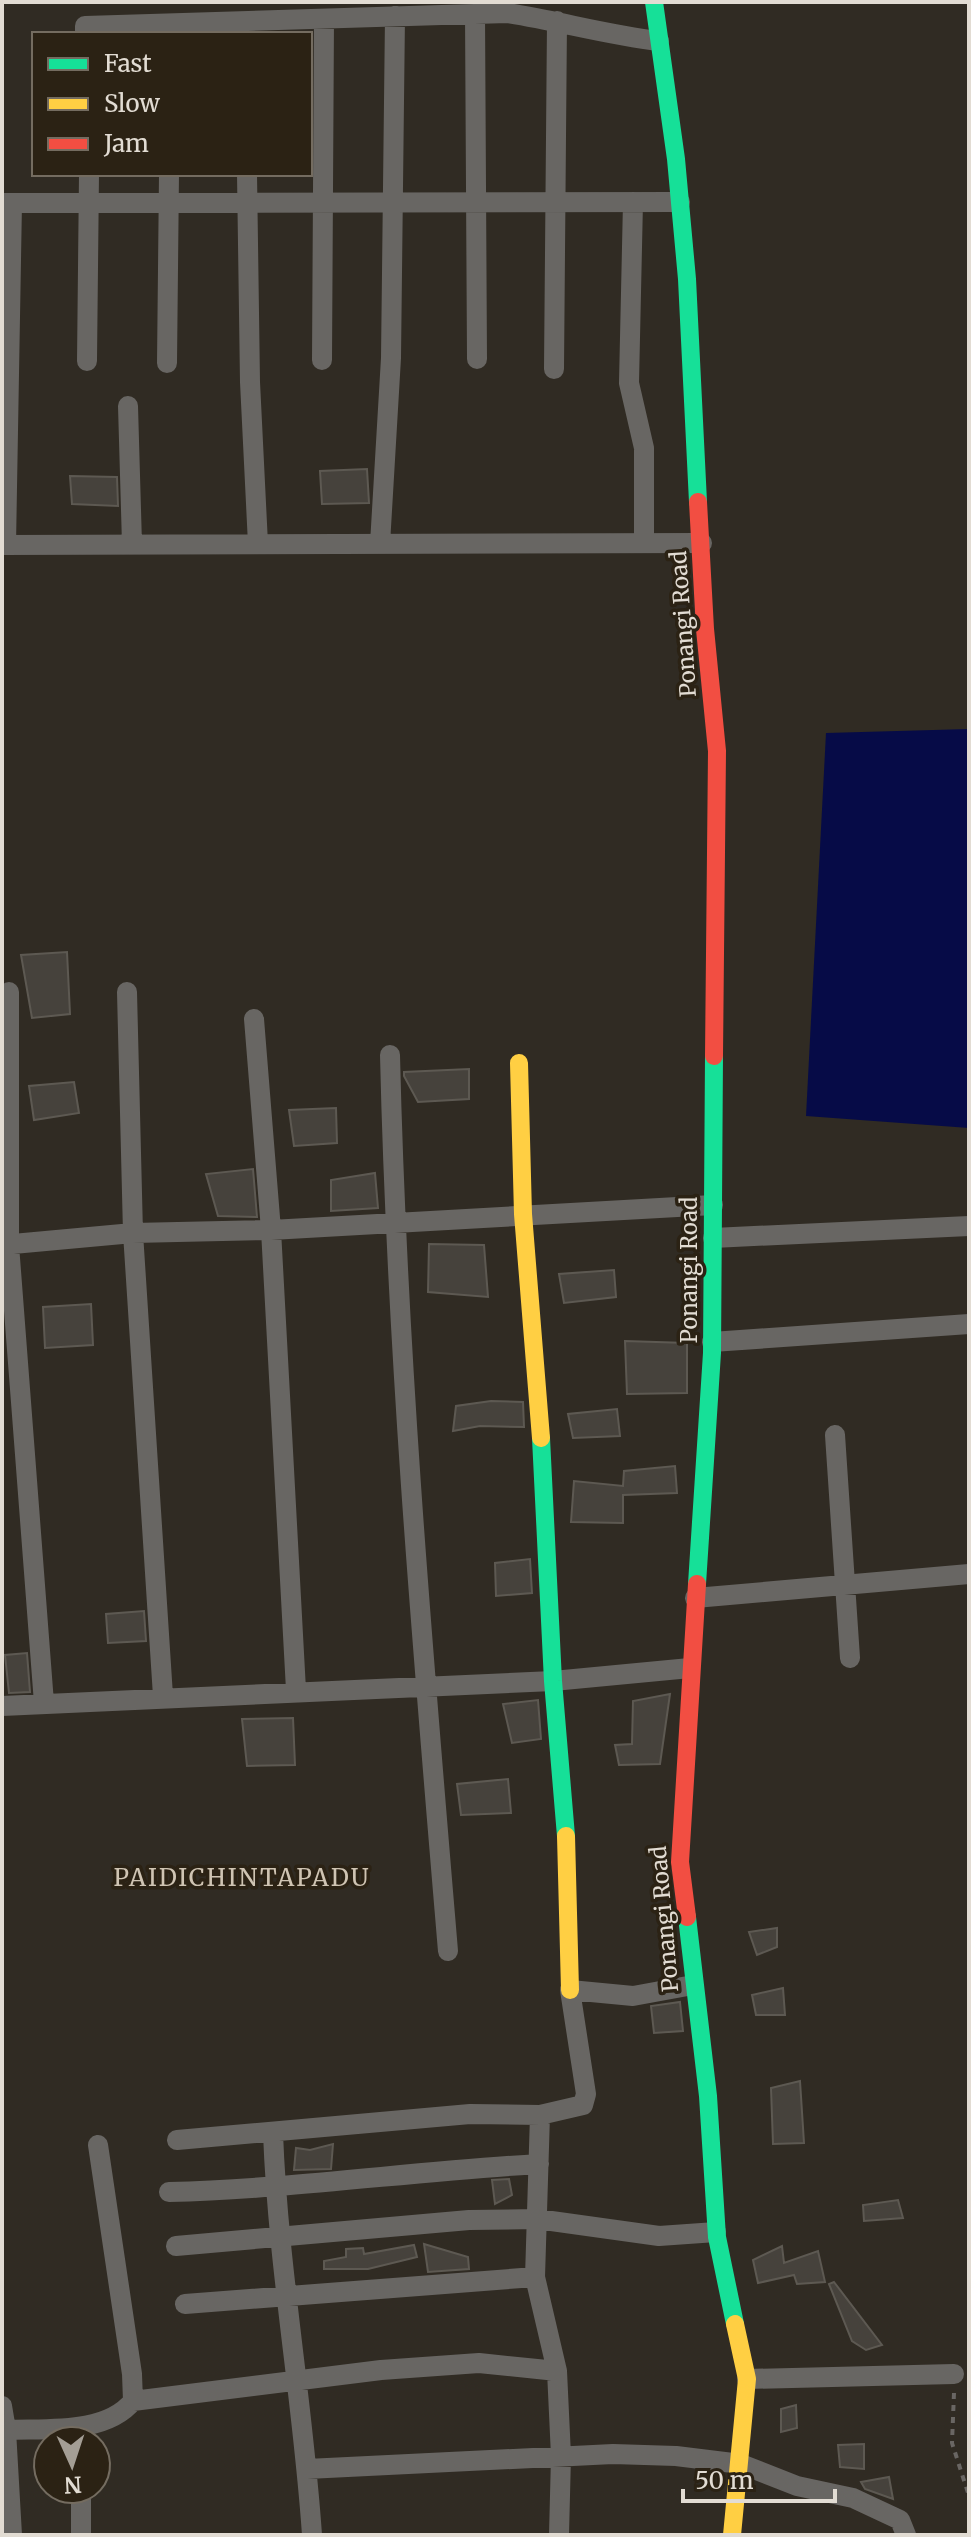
<svg xmlns="http://www.w3.org/2000/svg" width="971" height="2537" font-family="Merriweather,serif">
<style>
.water{fill:#060b47}
.building{fill:#46423c;stroke:#5d5952;stroke-width:2}
.lines{fill:none;stroke-linecap:round;stroke-linejoin:round}
.path{stroke:#696663;stroke-width:4;stroke-dasharray:6 6;stroke-linecap:butt}
.street{stroke:#686663;stroke-width:20}
.fast{stroke:#16e098;stroke-width:18}
.slow{stroke:#ffcf43;stroke-width:18}
.jam{stroke:#f24e42;stroke-width:18}
.labels{text-anchor:middle;stroke-width:7;stroke-linejoin:round;paint-order:stroke}
.street-label{font-size:22px;fill:#e2dcd3;stroke:#2b2214}
.neighbourhood-label{font-size:24px;letter-spacing:2px;fill:#cfc4b3;stroke:#2b2214}
</style>
<rect width="100%" height="100%" fill="#302b23"/>
<path class="water" d="M 969,729 L 969,1128 L 806,1116 L 826,733 Z"/>
<path class="building" d="M 367,469 L 369,503 L 322,504 L 320,471 Z
M 70,476 L 117,477 L 118,506 L 72,504 Z
M 67,952 L 70,1014 L 32,1018 L 21,955 Z
M 469,1069 L 469,1099 L 418,1102 L 404,1076 L 404,1072 Z
M 74,1082 L 79,1113 L 34,1120 L 29,1086 Z
M 336,1108 L 337,1143 L 294,1146 L 289,1110 Z
M 253,1169 L 257,1217 L 218,1216 L 206,1174 Z
M 375,1173 L 378,1208 L 331,1211 L 331,1180 Z
M 429,1244 L 484,1245 L 488,1297 L 428,1292 Z
M 614,1270 L 616,1297 L 564,1303 L 559,1274 Z
M 91,1304 L 93,1345 L 45,1348 L 43,1307 Z
M 625,1341 L 687,1343 L 687,1393 L 627,1394 Z
M 491,1401 L 523,1402 L 524,1427 L 480,1426 L 453,1431 L 456,1406 Z
M 617,1409 L 620,1436 L 573,1438 L 568,1414 Z
M 675,1466 L 677,1493 L 623,1495 L 623,1523 L 571,1522 L 574,1481 L 623,1486 L 624,1471 Z
M 530,1559 L 532,1593 L 496,1596 L 495,1563 Z
M 144,1611 L 146,1641 L 108,1643 L 106,1614 Z
M 27,1653 L 30,1692 L 9,1693 L 5,1655 Z
M 670,1694 L 660,1764 L 619,1765 L 615,1745 L 632,1744 L 633,1701 Z
M 538,1700 L 541,1739 L 512,1743 L 503,1704 Z
M 293,1718 L 295,1765 L 247,1766 L 242,1719 Z
M 508,1779 L 511,1813 L 461,1815 L 457,1784 Z
M 777,1928 L 777,1947 L 757,1955 L 749,1932 Z
M 783,1988 L 785,2015 L 756,2015 L 752,1995 Z
M 680,2002 L 683,2031 L 654,2033 L 651,2006 Z
M 800,2081 L 804,2143 L 773,2144 L 771,2088 Z
M 333,2144 L 331,2169 L 294,2170 L 296,2148 L 310,2150 Z
M 509,2179 L 512,2195 L 495,2204 L 492,2180 Z
M 898,2200 L 903,2218 L 864,2221 L 863,2205 Z
M 424,2244 L 468,2257 L 469,2269 L 428,2272 Z
M 414,2245 L 417,2257 L 368,2269 L 324,2269 L 324,2261 L 346,2257 L 346,2249 L 363,2248 L 364,2254 Z
M 782,2246 L 784,2263 L 818,2251 L 825,2282 L 797,2284 L 794,2275 L 758,2283 L 753,2260 Z
M 834,2282 L 882,2345 L 866,2350 L 852,2341 L 829,2284 Z
M 796,2405 L 797,2428 L 781,2432 L 781,2409 Z
M 864,2444 L 864,2469 L 840,2467 L 838,2445 Z
M 889,2477 L 893,2499 L 865,2489 L 861,2482 Z"/>
<g class="lines">
<path class="path" d="M 954,2393 L 952,2443 L 969,2496"/>
<path class="street" d="M 475,14 L 477,359
M 85,34 L 85,26 L 507,13 C 559,21 607,35 659,41
M 247,174 L 250,382 L 258,544
M 633,202 L 629,383 L 644,448 L 644,543
M 2,203 L 680,202
M 322,360 L 324,19
M 87,361 L 89,174
M 167,363 L 169,174
M 554,369 L 557,21
M 128,406 L 132,544
M 380,544 L 391,358 L 395,16
M 2,545 L 702,543
M 6,545 L 12,203
M 9,992 L 9,1245 L 44,1703
M 127,992 L 133,1233 L 163,1696
M 254,1019 L 271,1230 L 296,1690
M 390,1055 C 397,1354 423,1653 448,1951
M 713,1238 L 969,1226
M 2,1245 L 133,1233 L 271,1230 L 713,1205
M 712,1342 L 969,1324
M 835,1435 L 850,1658
M 695,1598 L 969,1574
M 2,1706 L 553,1681 L 690,1668
M 540,2115 L 583,2105 L 586,2094 L 570,1990 L 633,1996 L 693,1985
M 273,2133 C 278,2267 303,2401 312,2535
M 177,2140 L 470,2114 L 540,2115 L 535,2277 L 557,2371 L 561,2456 L 559,2535
M 169,2192 C 292,2189 415,2171 539,2164
M 176,2246 L 469,2220 L 537,2219 L 659,2236 L 716,2232
M 185,2304 L 535,2277
M 747,2379 L 954,2374
M 133,2401 L 381,2370 L 479,2363 L 557,2371
M 2,2406 L 6,2430
M 307,2469 L 613,2454 L 676,2456 L 741,2464 L 797,2486 L 853,2498 L 900,2520 L 906,2535
M 81,2489 L 81,2535
M 12,2535 L 6,2430 C 45,2428 105,2435 133,2401 L 132,2374 L 98,2145"/>
<path class="fast" d="M 654,2 L 676,159 L 687,279 L 698,502
M 541,1438 L 553,1681 L 566,1836
M 697,1584 L 712,1353 L 714,1056
M 687,1917 L 708,2096 L 717,2237 L 735,2324"/>
<path class="slow" d="M 519,1063 L 523,1214 L 541,1438
M 566,1836 L 570,1990
M 732,2535 L 747,2379 L 735,2324"/>
<path class="jam" d="M 698,502 L 705,629 L 717,751 L 714,1056
M 687,1917 L 680,1862 L 697,1584"/>
</g>
<g class="labels">
<g class="street-label">
<text transform="translate(683 624) rotate(-94)" y="8">Ponangi Road</text>
<text transform="translate(689 1270) rotate(-90)" y="8">Ponangi Road</text>
<text transform="translate(664 1919) rotate(-95)" y="8">Ponangi Road</text>
</g>
<g class="neighbourhood-label">
<text x="242" y="1886">PAIDICHINTAPADU</text>
</g>
</g>
<rect width="971" height="2537" fill="none" stroke="#e2dcd3" stroke-width="8"/>
<rect x="32" y="32" width="280" height="144" fill="#2b2214" stroke="#746c60" stroke-width="2"/>
<rect x="48" y="58" width="40" height="12" fill="#16e098" stroke="#746c60" stroke-width="2"/>
<text x="104" y="72" font-size="24" fill="#e2dcd3">Fast</text>
<rect x="48" y="98" width="40" height="12" fill="#ffcf43" stroke="#746c60" stroke-width="2"/>
<text x="104" y="112" font-size="24" fill="#e2dcd3">Slow</text>
<rect x="48" y="138" width="40" height="12" fill="#f24e42" stroke="#746c60" stroke-width="2"/>
<text x="104" y="152" font-size="24" fill="#e2dcd3">Jam</text>
<g transform="translate(72 2465) rotate(177)"><circle r="38" fill="#2b2214" stroke="#746c60" stroke-width="2"/>
<path d="M0-6L14 30L0 20L-14 30Z" fill="#a49e95"/>
<text y="-12" font-size="22" font-weight="bold" text-anchor="middle" fill="#e2dcd3">N</text>
</g>
<path d="M683 2489v12h152v-12" fill="none" stroke="#e2dcd3" stroke-width="4"/>
<text x="695" y="2489" font-size="24" fill="#e2dcd3" stroke="#2b2214" stroke-width="6" paint-order="stroke">50 m</text>
</svg>
